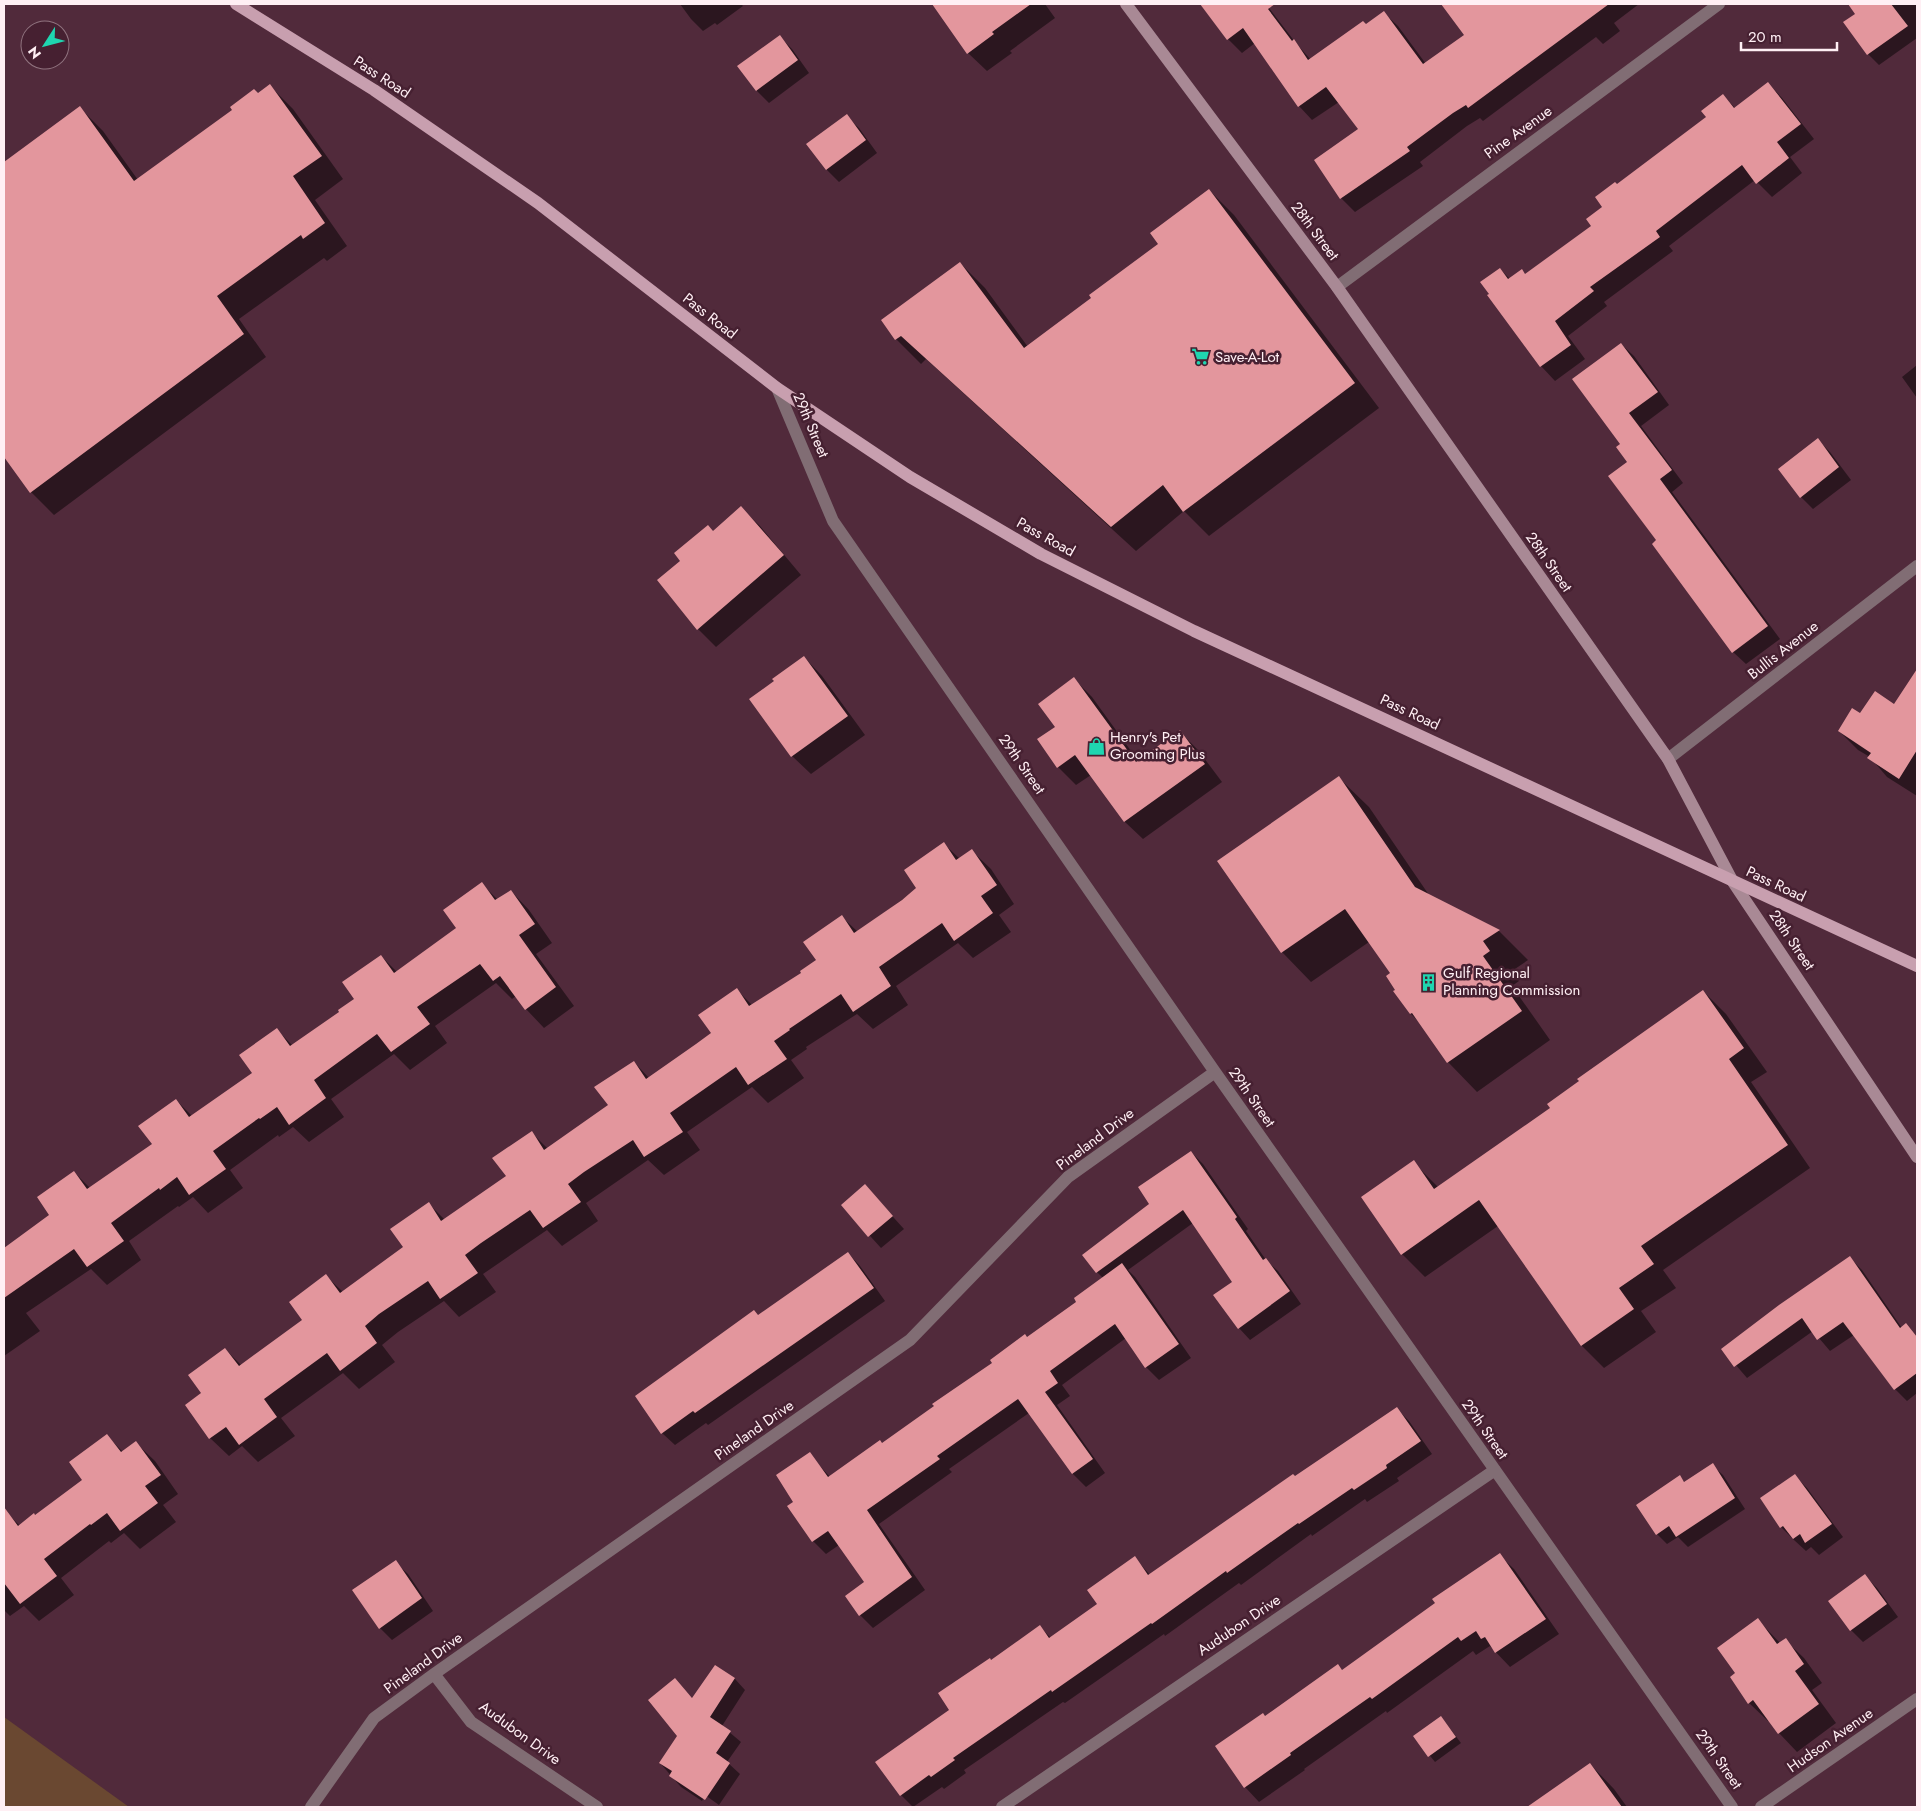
<svg xmlns="http://www.w3.org/2000/svg" width="1921" height="1811" font-family="Jost,sans-serif">
<style>
.green{fill:#6a4831}
.shadow{fill:#0007}
.building{fill:#e3969d}
.lines{fill:none;stroke-linecap:round;stroke-linejoin:round}
.street{stroke:#816d74;stroke-width:12}
.secondary{stroke:#a98995;stroke-width:12}
.primary{stroke:#c89faf;stroke-width:12}
.labels{text-anchor:middle;stroke-width:5;stroke-linejoin:round;paint-order:stroke}
.street-label{font-size:15px;fill:#ffeff4;stroke:#462031}
.poi-label{font-size:15px;fill:#ffeff4;stroke:#462031;text-anchor:start}
</style>
<rect width="100%" height="100%" fill="#512a3b"/>
<path class="green" d="M 4,1717 L 129,1807 L 4,1807 Z"/>
<path class="shadow" d="M 680,4 L 741,4 L 743,6 L 717,25 L 715,23 L 703,31 L 691,19 Z
M 952,4 L 1045,4 L 1055,18 L 1010,51 L 1012,53 L 987,71 L 968,53 L 940,12 Z
M 1201,4 L 1266,4 L 1295,42 L 1311,60 L 1384,13 L 1398,26 L 1426,64 L 1466,35 L 1443,4 L 1639,4 L 1614,23 L 1620,31 L 1603,44 L 1596,37 L 1483,121 L 1480,118 L 1467,126 L 1420,162 L 1423,166 L 1355,212 L 1341,198 L 1316,160 L 1359,129 L 1339,102 L 1312,120 L 1299,106 L 1255,43 L 1242,53 L 1228,39 Z
M 1871,4 L 1917,4 L 1917,38 L 1879,65 L 1868,54 L 1845,22 Z
M 780,37 L 792,49 L 809,73 L 769,103 L 757,91 L 739,66 Z
M 1768,83 L 1782,98 L 1814,139 L 1790,157 L 1802,173 L 1772,197 L 1755,180 L 1669,246 L 1673,251 L 1604,302 L 1607,306 L 1568,336 L 1585,359 L 1555,381 L 1541,366 L 1489,295 L 1500,269 L 1510,279 L 1526,275 L 1592,227 L 1617,185 L 1707,117 L 1723,95 L 1735,108 Z
M 270,86 L 293,109 L 343,179 L 315,200 L 347,246 L 327,261 L 324,258 L 239,319 L 266,357 L 54,515 L 31,492 L 4,455 L 4,164 L 80,108 L 103,131 L 138,180 Z
M 846,116 L 859,128 L 877,153 L 839,182 L 827,170 L 807,144 Z
M 1209,190 L 1234,215 L 1379,408 L 1209,536 L 1184,511 L 1136,551 L 926,359 L 921,364 L 896,339 L 960,263 L 985,288 L 1028,347 L 1092,298 L 1159,244 Z
M 1621,344 L 1634,356 L 1669,405 L 1641,426 L 1683,483 L 1672,492 L 1780,639 L 1746,664 L 1733,652 L 1653,544 L 1658,541 L 1621,444 Z
M 1917,365 L 1917,398 L 1902,377 Z
M 1818,440 L 1830,452 L 1851,480 L 1813,509 L 1801,497 Z
M 741,508 L 760,526 L 801,575 L 716,647 L 698,629 L 713,532 Z
M 804,657 L 822,676 L 865,735 L 811,774 L 792,756 Z
M 1074,679 L 1092,697 L 1139,762 L 1180,732 L 1198,750 L 1222,782 L 1143,839 L 1125,822 L 1091,775 L 1076,785 L 1058,767 L 1056,727 Z
M 1911,680 L 1917,684 L 1917,796 L 1887,777 L 1870,757 L 1858,750 L 1839,731 L 1861,715 L 1895,705 Z
M 1339,778 L 1369,807 L 1429,895 L 1499,931 L 1528,960 L 1512,971 L 1519,981 L 1512,986 L 1550,1040 L 1477,1092 L 1448,1062 L 1420,1023 L 1411,1014 L 1395,991 L 1397,990 L 1392,973 L 1369,942 L 1311,982 L 1282,952 Z
M 944,844 L 960,859 L 972,851 L 991,869 L 1014,904 L 999,915 L 1011,932 L 973,958 L 958,943 L 896,986 L 908,1005 L 873,1029 L 857,1014 L 806,1047 L 807,1049 L 791,1060 L 804,1078 L 768,1103 L 752,1087 L 687,1132 L 700,1150 L 664,1175 L 648,1160 L 586,1203 L 598,1221 L 562,1246 L 547,1230 L 483,1274 L 496,1292 L 459,1317 L 444,1301 L 398,1332 L 382,1345 L 395,1362 L 359,1389 L 343,1373 L 281,1418 L 295,1436 L 258,1462 L 242,1446 L 229,1456 L 210,1438 L 203,1394 L 225,1349 L 242,1366 L 304,1320 L 326,1276 L 343,1292 L 405,1248 L 429,1204 L 445,1220 L 507,1176 L 532,1133 L 548,1149 L 610,1106 L 634,1062 L 649,1078 L 713,1033 L 737,990 L 753,1006 L 803,973 L 818,960 L 842,917 L 858,932 L 918,888 Z
M 482,884 L 498,900 L 511,891 L 529,910 L 552,943 L 536,954 L 574,1006 L 544,1028 L 526,1009 L 516,996 L 512,999 L 496,983 L 435,1026 L 447,1043 L 410,1070 L 394,1054 L 331,1099 L 344,1117 L 309,1142 L 293,1127 L 279,1137 L 278,1135 L 230,1170 L 243,1188 L 208,1213 L 193,1197 L 179,1207 L 178,1206 L 129,1241 L 141,1260 L 107,1285 L 91,1269 L 26,1313 L 40,1331 L 4,1356 L 4,1249 L 51,1216 L 74,1172 L 90,1188 L 153,1144 L 176,1100 L 192,1116 L 254,1074 L 277,1030 L 293,1046 L 341,1012 L 356,1000 L 381,956 L 397,972 L 457,928 Z
M 1703,991 L 1726,1014 L 1767,1072 L 1751,1082 L 1810,1168 L 1663,1270 L 1676,1288 L 1641,1311 L 1656,1332 L 1604,1368 L 1581,1345 L 1498,1226 L 1425,1277 L 1402,1254 L 1413,1162 L 1438,1187 L 1552,1108 Z
M 1191,1152 L 1203,1164 L 1248,1229 L 1246,1231 L 1266,1260 L 1278,1271 L 1301,1304 L 1250,1340 L 1239,1328 L 1234,1282 L 1193,1223 L 1128,1270 L 1135,1277 L 1191,1358 L 1159,1380 L 1146,1367 L 1126,1338 L 1062,1385 L 1070,1396 L 1057,1405 L 1105,1473 L 1086,1487 L 1073,1474 L 1029,1413 L 949,1469 L 952,1472 L 879,1524 L 925,1590 L 873,1628 L 860,1615 L 865,1583 L 839,1545 L 826,1554 L 813,1541 L 795,1502 L 809,1454 L 830,1477 L 882,1444 L 1078,1302 L 1103,1278 L 1097,1272 Z
M 865,1186 L 904,1229 L 881,1248 L 842,1205 Z
M 848,1253 L 860,1266 L 885,1301 L 708,1425 L 706,1423 L 675,1445 L 662,1433 L 758,1316 Z
M 1850,1258 L 1862,1270 L 1917,1350 L 1917,1393 L 1907,1401 L 1895,1389 L 1854,1335 L 1830,1351 L 1813,1331 L 1747,1378 L 1723,1350 Z
M 1397,1409 L 1409,1421 L 1432,1454 L 1397,1478 L 1399,1481 L 1367,1502 L 1365,1499 L 1312,1536 L 1311,1534 L 1241,1585 L 1239,1583 L 1165,1636 L 1164,1634 L 1065,1703 L 1063,1702 L 964,1770 L 966,1773 L 944,1789 L 942,1787 L 913,1807 L 901,1795 L 951,1710 L 991,1662 L 1040,1627 L 1051,1638 L 1099,1605 L 1135,1558 L 1150,1575 Z
M 107,1436 L 123,1452 L 136,1443 L 155,1461 L 178,1494 L 163,1505 L 176,1522 L 140,1549 L 124,1533 L 111,1543 L 109,1541 L 61,1578 L 74,1595 L 39,1621 L 24,1606 L 10,1616 L 4,1610 L 4,1510 L 20,1526 L 84,1480 Z
M 1712,1465 L 1723,1475 L 1745,1509 L 1688,1547 L 1678,1537 L 1667,1544 L 1657,1534 L 1680,1477 L 1685,1483 Z
M 1794,1475 L 1807,1488 L 1843,1537 L 1819,1555 L 1811,1547 L 1806,1551 L 1794,1540 L 1781,1527 L 1761,1499 Z
M 1499,1555 L 1514,1569 L 1559,1634 L 1510,1667 L 1490,1646 L 1476,1655 L 1473,1651 L 1387,1713 L 1386,1711 L 1304,1769 L 1305,1770 L 1259,1802 L 1245,1787 L 1265,1717 L 1338,1666 L 1343,1671 L 1437,1603 Z
M 395,1562 L 408,1574 L 433,1611 L 392,1640 L 380,1628 Z
M 1865,1576 L 1877,1588 L 1898,1617 L 1863,1642 L 1851,1630 Z
M 1758,1620 L 1780,1643 L 1785,1640 L 1804,1658 L 1822,1683 L 1812,1690 L 1836,1723 L 1797,1752 L 1779,1733 L 1769,1720 L 1768,1721 L 1749,1703 L 1737,1674 Z
M 715,1666 L 735,1679 L 745,1690 L 722,1726 L 741,1742 L 727,1762 L 740,1774 L 719,1805 L 705,1795 L 702,1801 L 681,1787 L 660,1763 L 678,1736 L 675,1680 L 693,1699 Z
M 1441,1717 L 1461,1743 L 1435,1762 L 1414,1736 Z
M 1590,1764 L 1614,1789 L 1627,1807 L 1529,1807 Z"/>
<path class="building" d="M 932,4 L 1031,4 L 992,32 L 994,34 L 967,54 Z
M 1200,4 L 1275,4 L 1268,9 L 1292,41 L 1294,39 L 1308,60 L 1363,21 L 1366,24 L 1384,11 L 1423,64 L 1464,35 L 1441,4 L 1609,4 L 1468,108 L 1466,105 L 1453,113 L 1407,147 L 1410,151 L 1340,199 L 1314,160 L 1358,129 L 1326,87 L 1298,107 L 1243,28 L 1227,40 Z
M 1848,4 L 1891,4 L 1908,26 L 1867,55 L 1843,22 L 1855,14 Z
M 780,35 L 798,60 L 756,91 L 737,66 Z
M 1768,82 L 1801,124 L 1777,142 L 1789,158 L 1756,184 L 1742,165 L 1656,231 L 1660,237 L 1590,287 L 1594,291 L 1555,321 L 1571,345 L 1540,367 L 1487,295 L 1489,294 L 1480,282 L 1500,268 L 1508,279 L 1522,269 L 1525,274 L 1591,226 L 1586,219 L 1602,207 L 1595,197 L 1615,182 L 1617,184 L 1706,117 L 1701,111 L 1723,94 L 1734,108 Z
M 270,84 L 322,156 L 293,176 L 325,223 L 303,239 L 301,235 L 217,296 L 244,334 L 30,493 L 4,457 L 4,162 L 80,106 L 134,181 L 232,110 L 230,107 L 254,89 L 258,93 Z
M 847,114 L 866,140 L 826,170 L 806,144 Z
M 1209,189 L 1355,383 L 1183,512 L 1163,485 L 1111,527 L 901,336 L 895,340 L 881,320 L 960,262 L 1024,348 L 1091,298 L 1089,295 L 1158,244 L 1150,233 Z
M 1621,343 L 1658,392 L 1629,413 L 1672,470 L 1660,479 L 1768,626 L 1732,653 L 1652,544 L 1656,540 L 1608,476 L 1627,462 L 1616,447 L 1620,444 L 1572,379 Z
M 1818,438 L 1839,467 L 1800,498 L 1778,469 Z
M 741,506 L 784,555 L 697,630 L 657,580 L 680,561 L 674,553 L 708,525 L 713,531 Z
M 804,656 L 848,716 L 791,757 L 749,699 L 774,681 L 772,679 Z
M 1917,669 L 1917,750 L 1899,779 L 1867,758 L 1871,753 L 1838,731 L 1852,708 L 1860,713 L 1875,691 L 1894,704 Z
M 1074,677 L 1136,762 L 1180,730 L 1205,764 L 1124,822 L 1075,755 L 1057,768 L 1037,739 L 1055,727 L 1038,704 Z
M 1339,776 L 1415,887 L 1500,930 L 1483,941 L 1490,951 L 1483,956 L 1522,1011 L 1447,1063 L 1412,1013 L 1410,1014 L 1393,991 L 1395,990 L 1386,976 L 1390,973 L 1345,909 L 1281,953 L 1217,861 Z
M 944,842 L 956,860 L 972,849 L 997,885 L 981,896 L 993,913 L 954,941 L 942,923 L 879,967 L 891,986 L 853,1012 L 841,994 L 789,1029 L 790,1030 L 774,1041 L 787,1059 L 748,1085 L 736,1067 L 670,1113 L 683,1132 L 644,1157 L 633,1140 L 584,1172 L 568,1184 L 581,1202 L 543,1228 L 530,1210 L 481,1243 L 465,1255 L 478,1273 L 440,1299 L 428,1281 L 379,1314 L 365,1326 L 377,1343 L 340,1371 L 327,1353 L 264,1399 L 277,1417 L 239,1445 L 226,1427 L 209,1439 L 185,1405 L 201,1393 L 188,1375 L 225,1348 L 239,1366 L 302,1320 L 289,1302 L 326,1274 L 340,1293 L 403,1247 L 390,1229 L 429,1202 L 441,1221 L 506,1176 L 492,1158 L 532,1131 L 544,1150 L 608,1105 L 594,1087 L 634,1061 L 646,1079 L 696,1044 L 711,1033 L 698,1015 L 737,988 L 749,1006 L 801,973 L 800,971 L 816,960 L 803,942 L 842,915 L 854,933 L 902,900 L 916,888 L 904,870 Z
M 482,882 L 495,900 L 511,890 L 535,924 L 519,935 L 556,987 L 525,1010 L 500,976 L 493,981 L 480,964 L 417,1007 L 430,1024 L 391,1052 L 377,1034 L 314,1080 L 326,1098 L 289,1125 L 277,1107 L 260,1119 L 259,1118 L 213,1151 L 226,1169 L 189,1195 L 177,1177 L 160,1190 L 159,1188 L 111,1223 L 124,1241 L 87,1267 L 74,1249 L 4,1298 L 4,1248 L 49,1215 L 37,1197 L 74,1171 L 87,1189 L 152,1144 L 138,1126 L 176,1099 L 189,1117 L 252,1073 L 239,1055 L 277,1028 L 290,1046 L 339,1012 L 338,1010 L 354,999 L 342,982 L 381,955 L 394,973 L 456,928 L 443,910 Z
M 1703,990 L 1744,1048 L 1729,1059 L 1788,1145 L 1641,1246 L 1654,1264 L 1619,1288 L 1634,1309 L 1581,1346 L 1479,1200 L 1401,1255 L 1361,1197 L 1414,1160 L 1434,1189 L 1550,1108 L 1547,1104 L 1579,1081 L 1577,1079 Z
M 1191,1151 L 1237,1217 L 1235,1219 L 1263,1260 L 1266,1258 L 1290,1291 L 1238,1329 L 1213,1295 L 1232,1282 L 1183,1210 L 1096,1273 L 1082,1255 L 1149,1204 L 1138,1187 Z
M 865,1184 L 893,1216 L 868,1237 L 841,1205 Z
M 848,1252 L 874,1288 L 695,1413 L 693,1411 L 661,1434 L 635,1396 L 754,1310 L 758,1315 Z
M 1850,1256 L 1900,1328 L 1906,1323 L 1917,1337 L 1917,1373 L 1894,1390 L 1843,1322 L 1817,1340 L 1802,1318 L 1734,1367 L 1721,1349 L 1779,1305 Z
M 1122,1263 L 1179,1344 L 1145,1368 L 1115,1324 L 1050,1371 L 1058,1383 L 1045,1392 L 1093,1459 L 1072,1474 L 1018,1399 L 937,1456 L 940,1459 L 867,1510 L 912,1577 L 859,1616 L 845,1596 L 864,1582 L 828,1531 L 812,1542 L 787,1506 L 793,1502 L 776,1475 L 810,1452 L 828,1477 L 880,1440 L 882,1443 L 934,1406 L 932,1404 L 992,1363 L 990,1360 L 1025,1334 L 1027,1337 L 1076,1302 L 1074,1298 Z
M 1397,1407 L 1421,1441 L 1386,1465 L 1387,1468 L 1354,1490 L 1352,1488 L 1299,1524 L 1298,1523 L 1227,1573 L 1226,1571 L 1152,1624 L 1151,1623 L 1052,1692 L 1051,1690 L 953,1758 L 955,1760 L 931,1777 L 929,1775 L 900,1796 L 875,1762 L 949,1710 L 938,1693 L 990,1658 L 991,1660 L 1040,1625 L 1049,1638 L 1097,1604 L 1087,1590 L 1135,1556 L 1148,1575 L 1293,1474 L 1295,1476 Z
M 107,1434 L 121,1452 L 136,1441 L 161,1475 L 145,1486 L 158,1503 L 120,1531 L 107,1513 L 91,1525 L 90,1524 L 44,1559 L 57,1576 L 20,1604 L 4,1583 L 4,1507 L 18,1526 L 34,1513 L 35,1515 L 82,1480 L 69,1462 Z
M 1713,1463 L 1735,1498 L 1676,1537 L 1669,1526 L 1656,1535 L 1636,1505 L 1680,1475 L 1684,1482 Z
M 1795,1474 L 1832,1524 L 1805,1543 L 1800,1534 L 1793,1539 L 1783,1526 L 1780,1528 L 1760,1498 Z
M 1500,1553 L 1546,1619 L 1495,1653 L 1485,1637 L 1481,1639 L 1476,1631 L 1461,1641 L 1458,1637 L 1372,1699 L 1370,1697 L 1290,1753 L 1291,1755 L 1244,1788 L 1215,1746 L 1263,1713 L 1265,1716 L 1338,1664 L 1342,1670 L 1435,1603 L 1432,1599 Z
M 396,1560 L 422,1598 L 379,1629 L 352,1590 Z
M 1865,1574 L 1887,1604 L 1850,1631 L 1828,1601 Z
M 1758,1618 L 1777,1644 L 1786,1638 L 1804,1664 L 1795,1671 L 1819,1704 L 1778,1734 L 1753,1700 L 1748,1704 L 1730,1677 L 1735,1673 L 1717,1648 Z
M 715,1665 L 735,1678 L 710,1717 L 731,1731 L 716,1753 L 730,1763 L 705,1800 L 669,1776 L 672,1771 L 659,1763 L 677,1736 L 648,1700 L 675,1678 L 692,1698 Z
M 1441,1716 L 1456,1737 L 1428,1757 L 1413,1736 Z
M 1590,1763 L 1622,1807 L 1527,1807 Z"/>
<g class="lines">
<path class="street" d="M 1337,287 L 1719,4
M 777,388 L 833,521 L 1215,1072 L 1732,1807
M 1668,759 L 1917,566
M 434,1674 L 471,1722 L 597,1807
M 311,1807 L 374,1718 L 434,1674 L 910,1340 L 1068,1177 L 1215,1072
M 1002,1807 L 1495,1470
M 1761,1807 L 1917,1699"/>
<path class="secondary" d="M 1126,4 L 1337,287 L 1668,759 L 1733,882 L 1917,1157"/>
<path class="primary" d="M 236,4 L 374,90 L 538,203 L 777,388 L 910,477 L 1041,554 L 1194,631 L 1917,966"/>
</g>
<defs>
<symbol id="supermarket-bare" viewBox="-9 -9 18 18"><path d="M-6-5.5h2.5l.6 2H6L4.5 2H-2.5L-4.4-4H-6ZM-1.5 3.2a1.3 1.3 0 1 0 .1 0ZM3 3.2a1.3 1.3 0 1 0 .1 0Z" fill="#1fd5b0" stroke="#462031" stroke-width="2.5" paint-order="stroke"/></symbol>
<symbol id="shop-bare" viewBox="-9 -9 18 18"><path d="M-5-2.5h2.3a2.7 3.5 0 0 1 5.4 0H5L5.5 6h-11ZM-1.5-2.5h3a1.5 2.3 0 0 0-3 0Z" fill="#1fd5b0" stroke="#462031" stroke-width="2.5" paint-order="stroke"/></symbol>
<symbol id="building-bare" viewBox="-9 -9 18 18"><path d="M-4-6H4V6H1V3H-1V6H-4ZM-2.5-4.3h1.7v1.8h-1.7ZM.8-4.3h1.7v1.8H.8ZM-2.5-1h1.7V.8h-1.7ZM.8-1h1.7V.8H.8Z" fill="#1fd5b0" stroke="#462031" stroke-width="2.5" paint-order="stroke"/></symbol>
</defs>
<g fill-rule="evenodd">
<use href="#supermarket-bare" x="1188" y="344" width="25" height="25"/>
<use href="#shop-bare" x="1084" y="734" width="25" height="25"/>
<use href="#building-bare" x="1416" y="970" width="25" height="25"/>
</g>
<g class="labels">
<g class="street-label">
<text transform="translate(382 77) rotate(33)" y="5">Pass Road</text>
<text transform="translate(1518 132) rotate(-36)" y="5">Pine Avenue</text>
<text transform="translate(1315 231) rotate(53)" y="5">28th Street</text>
<text transform="translate(710 316) rotate(38)" y="5">Pass Road</text>
<text transform="translate(811 425) rotate(67)" y="5">29th Street</text>
<text transform="translate(1046 537) rotate(29)" y="5">Pass Road</text>
<text transform="translate(1549 562) rotate(55)" y="5">28th Street</text>
<text transform="translate(1783 650) rotate(-38)" y="5">Bullis Avenue</text>
<text transform="translate(1410 712) rotate(25)" y="5">Pass Road</text>
<text transform="translate(1022 764) rotate(55)" y="5">29th Street</text>
<text transform="translate(1776 884) rotate(25)" y="5">Pass Road</text>
<text transform="translate(1792 940) rotate(56)" y="5">28th Street</text>
<text transform="translate(1252 1097) rotate(55)" y="5">29th Street</text>
<text transform="translate(1095 1139) rotate(-37)" y="5">Pineland Drive</text>
<text transform="translate(1485 1429) rotate(55)" y="5">29th Street</text>
<text transform="translate(754 1430) rotate(-35)" y="5">Pineland Drive</text>
<text transform="translate(1239 1625) rotate(-34)" y="5">Audubon Drive</text>
<text transform="translate(423 1663) rotate(-36)" y="5">Pineland Drive</text>
<text transform="translate(520 1733) rotate(36)" y="5">Audubon Drive</text>
<text transform="translate(1830 1740) rotate(-35)" y="5">Hudson Avenue</text>
<text transform="translate(1719 1759) rotate(55)" y="5">29th Street</text>
</g>
<g class="poi-label">
<text x="1215" y="362">Save-A-Lot</text>
<text x="1110" y="742">Henry's Pet<tspan x="1110" dy="17">Grooming Plus</tspan></text>
<text x="1443" y="978">Gulf Regional<tspan x="1443" dy="17">Planning Commission</tspan></text>
</g>
</g>
<rect width="1921" height="1811" fill="none" stroke="#ffeff4" stroke-width="10"/>
<g transform="translate(45 45) rotate(234)"><circle r="24" fill="#462031" stroke="#90737f"/>
<path d="M0-4L9 19L0 12L-9 19Z" fill="#1fd5b0"/>
<text y="-8" font-size="14" font-weight="bold" text-anchor="middle" fill="#ffeff4">N</text>
</g>
<path d="M1741 42v8h96v-8" fill="none" stroke="#ffeff4" stroke-width="2.5"/>
<text x="1748" y="42" font-size="15" fill="#ffeff4" stroke="#462031" stroke-width="4" paint-order="stroke">20 m</text>
</svg>
